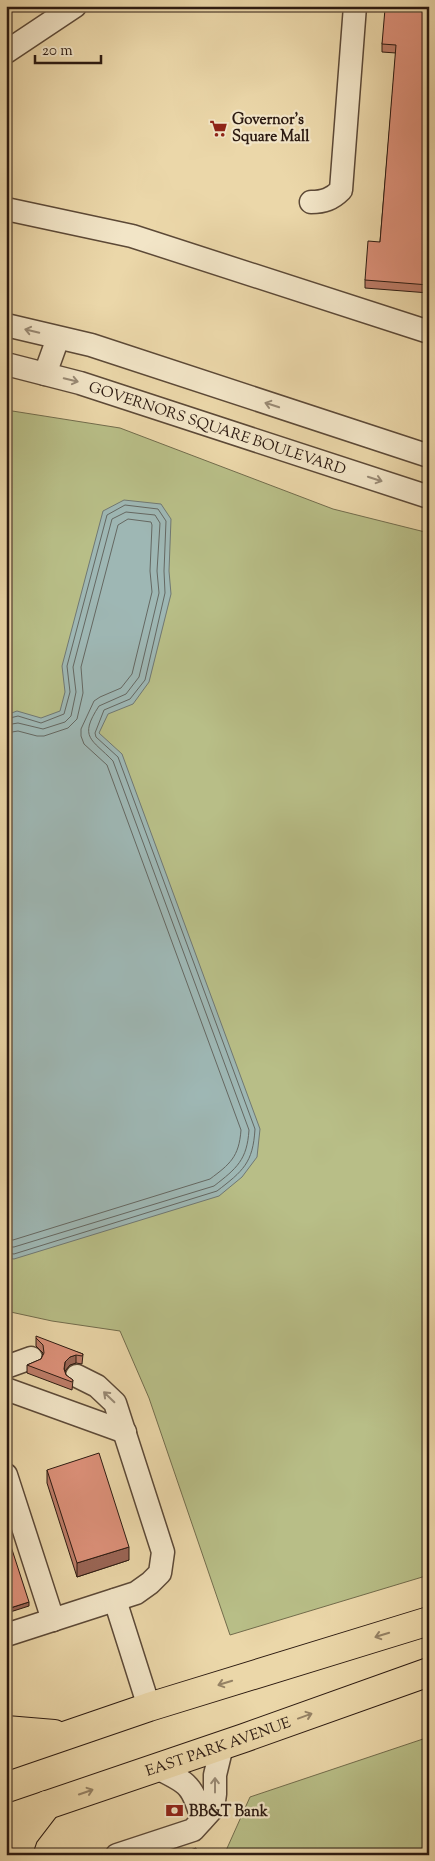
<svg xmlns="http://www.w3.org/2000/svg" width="435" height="1861" font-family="'Sorts Mill Goudy',serif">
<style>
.green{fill:#b8be87;stroke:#726c4c}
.water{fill:#9eb7b4;stroke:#707873}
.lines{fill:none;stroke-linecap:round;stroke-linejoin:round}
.shore{stroke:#656862;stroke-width:1}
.minor-casing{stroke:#5c4937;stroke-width:25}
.major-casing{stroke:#2c1a11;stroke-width:30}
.minor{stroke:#f2e5c7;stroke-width:22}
.major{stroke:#ebd7a9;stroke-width:28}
.wall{fill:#bd7c68;stroke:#2c1a11}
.shaded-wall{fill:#9a6555;stroke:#2c1a11}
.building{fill:#dc9079;stroke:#2c1a11}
.oneway{stroke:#998a75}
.oneway2{stroke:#958265}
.labels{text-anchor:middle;stroke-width:4.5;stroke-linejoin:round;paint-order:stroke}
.poi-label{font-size:15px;font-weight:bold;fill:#2c1a11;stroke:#f2e5c7;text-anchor:start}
.street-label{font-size:15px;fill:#2c1a11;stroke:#f2e5c7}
</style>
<rect width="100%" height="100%" fill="#ebd7a9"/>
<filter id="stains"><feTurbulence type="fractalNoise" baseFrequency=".004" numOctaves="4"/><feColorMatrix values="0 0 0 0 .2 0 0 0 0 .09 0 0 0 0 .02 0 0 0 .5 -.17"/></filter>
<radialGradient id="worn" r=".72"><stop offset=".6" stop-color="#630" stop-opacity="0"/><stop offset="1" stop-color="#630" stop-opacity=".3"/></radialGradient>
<path class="green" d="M 6,410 L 120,428 L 333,509 L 429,533 L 429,1575 L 230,1635 L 149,1398 L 120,1331 L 52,1321 L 6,1311 Z
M 429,1737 L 429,1855 L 224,1855 L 250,1797 Z"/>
<path class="water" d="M 124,500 L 161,504 L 171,519 L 169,571 L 171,594 L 149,682 L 133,704 L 108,714 L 99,733 L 122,754 L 260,1129 L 257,1157 L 242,1177 L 219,1196 L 14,1259 L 6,1258 L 6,715 L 17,711 L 41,718 L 60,711 L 65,692 L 62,666 L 103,511 Z"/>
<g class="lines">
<path class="shore" d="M 6,719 L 18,716 L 41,723 L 64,714 L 70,692 L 67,666 L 107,515 L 125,505 L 158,509 L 166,521 L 164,571 L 165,593 L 145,680 L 130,699 L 104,710 L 95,733 L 96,737 L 118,757 L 255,1129 C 253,1163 243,1171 217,1191 L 14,1254 L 6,1253
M 6,725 L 18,723 L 43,729 L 65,722 L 71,716 L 76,692 L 73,667 L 112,519 L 126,512 L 155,515 L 160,523 L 157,571 L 159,593 L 139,677 L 126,694 L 99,706 C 78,738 92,739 113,761 L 249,1130 C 247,1160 237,1168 214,1186 L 14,1247 L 6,1247
M 6,733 L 18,731 L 37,736 L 44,736 L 68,728 L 77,719 L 83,693 L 81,667 L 118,525 L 128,519 L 151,522 L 152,525 L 150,571 L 152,592 L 132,674 L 121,688 L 100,697 L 94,701 L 81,729 L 81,736 L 84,744 L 107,765 L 241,1130 C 239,1157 230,1164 210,1179 L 13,1240 L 6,1239"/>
<defs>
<g id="minor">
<path d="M 6,52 L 75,6"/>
<path d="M 311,202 C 324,202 332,199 341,190 L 355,6"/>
<path d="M 6,209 L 132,236 L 429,332"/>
<path d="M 6,325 L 91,345 L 429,456"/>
<path id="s1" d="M 6,364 L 80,383 L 429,497"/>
<path d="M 45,374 L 58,338"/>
<path d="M 6,1367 L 31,1358"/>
<path d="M 6,1389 L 125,1432"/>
<path d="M 6,1475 L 53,1620"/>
<path d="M 115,1600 L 149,1707"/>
<path d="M 6,1635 L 136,1593 L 150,1583 L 160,1573 L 163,1552 L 115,1403 L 97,1386 L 77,1376"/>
<path d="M 157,1768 C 188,1783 193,1785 202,1820"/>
<path d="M 117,1855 L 193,1830 L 213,1808 L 215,1794 L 215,1775 L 222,1746"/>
</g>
<g id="major">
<path d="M 6,1730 L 54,1734"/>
<path d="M 6,1756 L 149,1707 L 429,1621"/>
<path id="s2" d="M 6,1819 L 244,1738 L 429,1672"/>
<path d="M 17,1855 L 24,1835 L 47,1805"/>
</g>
</defs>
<use href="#minor" class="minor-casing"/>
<use href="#major" class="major-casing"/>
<use href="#minor" class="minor"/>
<use href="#major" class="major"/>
</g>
<path class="wall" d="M 429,6 L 429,293 L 365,288 L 365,280 L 380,242 L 396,53 L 382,52 L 382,44 L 390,10 Z
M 36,1338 L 83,1354 L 82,1364 L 76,1363 L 70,1365 L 65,1371 L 66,1375 L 73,1380 L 72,1390 L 27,1373 L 27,1365 L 41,1359 L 43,1353 L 36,1346 Z
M 47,1470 L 129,1560 L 77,1577 L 47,1483 Z"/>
<path class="shaded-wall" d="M 76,1355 L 76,1363 L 70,1365 L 65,1371 L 64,1377 L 65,1362 L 70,1357 Z
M 129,1547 L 129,1560 L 77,1577 L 77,1563 Z
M 29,1602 L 29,1606 L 7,1613 L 7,1609 Z"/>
<path class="building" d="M 390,6 L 429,6 L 429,285 L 365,280 L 368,241 L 380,242 L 396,45 L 382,44 L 385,9 L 390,10 Z
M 36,1336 L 83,1354 L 82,1356 L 76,1355 L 70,1357 L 65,1362 L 64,1369 L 66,1375 L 73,1380 L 72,1382 L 27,1365 L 41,1359 L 44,1353 L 43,1345 L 36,1338 Z
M 99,1453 L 129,1547 L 77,1563 L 47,1470 Z
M 6,1531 L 29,1602 L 7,1609 L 6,1607 Z
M 196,1848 L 198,1855 L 176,1855 Z"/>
<defs><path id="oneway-shaft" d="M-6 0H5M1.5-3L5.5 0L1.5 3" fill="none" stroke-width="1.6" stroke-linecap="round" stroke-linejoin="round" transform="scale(1.25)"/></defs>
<g class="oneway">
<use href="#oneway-shaft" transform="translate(32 331) rotate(-166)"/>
<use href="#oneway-shaft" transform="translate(71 380) rotate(14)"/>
<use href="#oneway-shaft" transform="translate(272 405) rotate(-162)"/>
<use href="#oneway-shaft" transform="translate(375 479) rotate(18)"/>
<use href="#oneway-shaft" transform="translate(109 1397) rotate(-136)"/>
<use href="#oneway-shaft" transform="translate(215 1785) rotate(-90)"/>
</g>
<g class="oneway2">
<use href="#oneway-shaft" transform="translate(382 1635) rotate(163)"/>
<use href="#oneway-shaft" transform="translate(225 1683) rotate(163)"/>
<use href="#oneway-shaft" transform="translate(305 1716) rotate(-20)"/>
<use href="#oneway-shaft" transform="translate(86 1792) rotate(-19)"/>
</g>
<defs>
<symbol id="supermarket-bare" viewBox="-9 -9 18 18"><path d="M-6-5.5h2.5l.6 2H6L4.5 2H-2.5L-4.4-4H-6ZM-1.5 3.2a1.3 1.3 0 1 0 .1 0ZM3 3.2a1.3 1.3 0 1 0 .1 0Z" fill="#8f2418" stroke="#f2e5c7" stroke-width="2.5" paint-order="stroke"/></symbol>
<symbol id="bank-bare" viewBox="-9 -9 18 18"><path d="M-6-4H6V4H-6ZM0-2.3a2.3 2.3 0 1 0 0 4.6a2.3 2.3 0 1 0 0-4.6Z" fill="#8f2418" stroke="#f2e5c7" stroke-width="2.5" paint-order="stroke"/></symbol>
</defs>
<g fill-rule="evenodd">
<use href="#supermarket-bare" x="206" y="116" width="25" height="25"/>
<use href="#bank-bare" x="162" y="1798" width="25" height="25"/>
</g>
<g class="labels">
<g class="poi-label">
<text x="232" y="124">Governor's<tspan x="232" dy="17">Square Mall</tspan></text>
<text x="189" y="1816">BB&amp;T Bank</text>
</g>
<g class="street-label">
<text dy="5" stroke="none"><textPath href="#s1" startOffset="221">GOVERNORS SQUARE BOULEVARD</textPath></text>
<text dy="5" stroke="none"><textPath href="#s2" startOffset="224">EAST PARK AVENUE</textPath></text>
</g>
</g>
<rect width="435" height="1861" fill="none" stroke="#ebd7a9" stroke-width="25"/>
<rect x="8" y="8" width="420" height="1846" fill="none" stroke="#2c1a11" stroke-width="2.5"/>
<rect x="12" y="12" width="410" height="1836" fill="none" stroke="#2c1a11"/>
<path d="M35 55v8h66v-8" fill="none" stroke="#2c1a11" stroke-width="2.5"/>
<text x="42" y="55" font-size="15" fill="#2c1a11" stroke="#f2e5c7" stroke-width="4" paint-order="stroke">20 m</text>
<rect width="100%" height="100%" filter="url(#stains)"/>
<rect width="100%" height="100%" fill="url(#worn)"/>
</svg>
